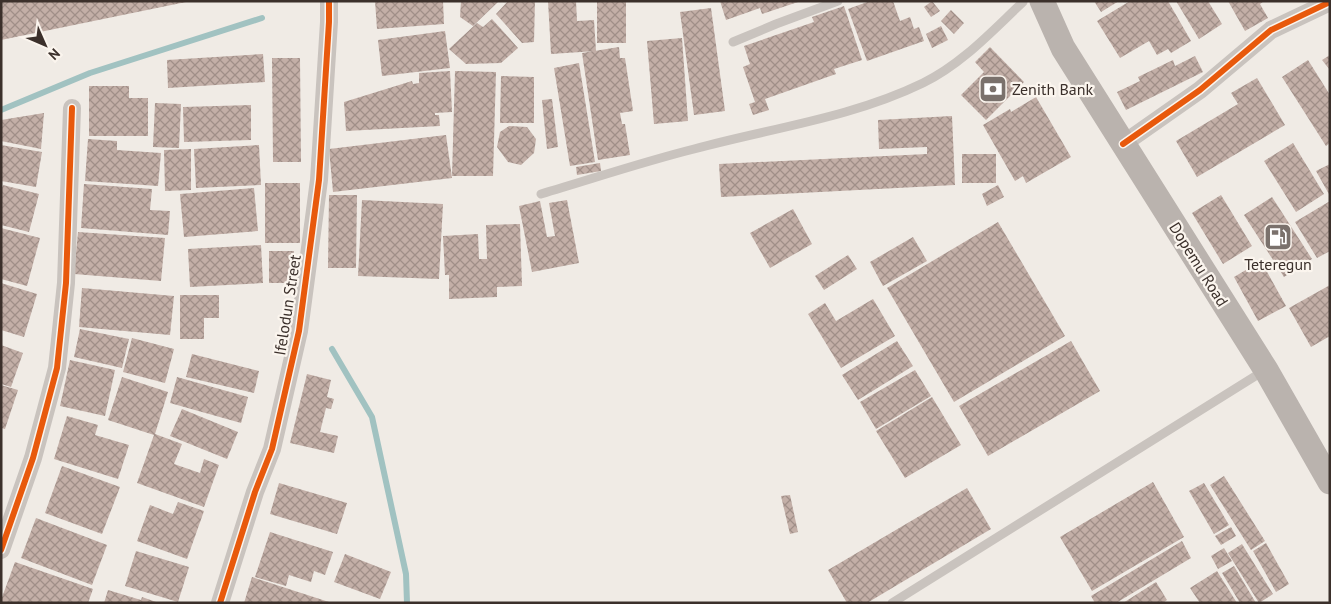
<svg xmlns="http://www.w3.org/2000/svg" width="1331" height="604" font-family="'PT Sans',sans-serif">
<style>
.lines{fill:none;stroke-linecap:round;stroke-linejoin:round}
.stream{stroke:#a1c2c1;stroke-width:6}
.building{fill:url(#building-cross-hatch)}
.lane{stroke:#c9c3be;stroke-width:9}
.street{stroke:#c9c3be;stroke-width:18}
.secondary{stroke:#bab3ae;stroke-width:25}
.cycleway-casing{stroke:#fbf5ee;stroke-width:9}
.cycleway{stroke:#e8590c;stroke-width:6}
.labels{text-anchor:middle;stroke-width:4.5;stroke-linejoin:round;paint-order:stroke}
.poi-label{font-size:16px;fill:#3b302b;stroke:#fbf5ee;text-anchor:start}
.street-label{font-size:16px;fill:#3b302b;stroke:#fbf5ee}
</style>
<defs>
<pattern id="building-cross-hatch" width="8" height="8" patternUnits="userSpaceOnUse" patternTransform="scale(1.25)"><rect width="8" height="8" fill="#c3afa7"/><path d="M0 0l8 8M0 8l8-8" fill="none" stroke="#a08f88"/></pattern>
</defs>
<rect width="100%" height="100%" fill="#f0ebe5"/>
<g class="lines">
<path class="stream" d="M 1,110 L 90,73 L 262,18
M 332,349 L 372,417 L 406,574 L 407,603"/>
</g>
<path class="building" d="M 1,1 L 186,1 L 186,2 L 1,40 Z
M 375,1 L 443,1 L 444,24 L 377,29 Z
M 461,1 L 499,1 L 473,26 L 460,17 Z
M 508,1 L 535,1 L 534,42 L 522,43 L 496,14 Z
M 548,1 L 576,1 L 577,21 L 594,20 L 596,51 L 551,54 Z
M 597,1 L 626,1 L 626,43 L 597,43 Z
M 720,1 L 798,1 L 798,2 L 762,14 L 760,8 L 726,20 Z
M 870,1 L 893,1 L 900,21 L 910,17 L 914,29 L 919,27 L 924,41 L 867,61 L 848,9 Z
M 932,1 L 940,11 L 931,17 L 924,7 Z
M 1094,1 L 1119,1 L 1101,12 Z
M 1130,1 L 1168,1 L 1191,41 L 1171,53 L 1168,49 L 1157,55 L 1149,41 L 1120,58 L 1097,21 Z
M 1176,1 L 1208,1 L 1222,24 L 1199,39 Z
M 1228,1 L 1264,1 L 1260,4 L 1268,18 L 1245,31 Z
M 844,6 L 862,60 L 834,69 L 836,74 L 765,99 L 769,110 L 753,115 L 749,104 L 755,102 L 743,67 L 750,64 L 744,46 L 814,22 L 812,17 Z
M 711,8 L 725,111 L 694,115 L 680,12 Z
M 951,10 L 964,23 L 954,34 L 941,21 Z
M 492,19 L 518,48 L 501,63 L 466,64 L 449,49 L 477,23 L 483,27 Z
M 941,26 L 948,40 L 932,48 L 926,34 Z
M 445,31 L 450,68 L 382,76 L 378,40 Z
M 682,38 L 688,121 L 654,124 L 647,41 Z
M 619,47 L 620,58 L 625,58 L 633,111 L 620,113 L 622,124 L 625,124 L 630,155 L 598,160 L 582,53 Z
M 990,47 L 1024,82 L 986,120 L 961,95 L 984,72 L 975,62 Z
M 263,54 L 265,82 L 168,88 L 167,60 Z
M 1330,55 L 1330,70 L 1322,60 Z
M 1195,56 L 1203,72 L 1126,110 L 1117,92 L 1140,81 L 1138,77 L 1173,60 L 1175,66 Z
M 272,58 L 300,58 L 301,162 L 273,162 Z
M 1308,60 L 1330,95 L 1330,143 L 1326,146 L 1282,77 Z
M 579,63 L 595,162 L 570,166 L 554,68 Z
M 450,71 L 452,112 L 435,113 L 435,115 L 439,115 L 440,126 L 346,131 L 344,102 L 412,81 L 413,84 L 419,83 L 419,73 Z
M 455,71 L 496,72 L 493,176 L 452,176 Z
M 501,76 L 534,77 L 534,123 L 500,123 Z
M 1257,78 L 1285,125 L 1197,177 L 1176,141 L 1238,104 L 1231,93 Z
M 89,86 L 129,86 L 129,98 L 148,98 L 148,136 L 89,136 Z
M 1036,97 L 1071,157 L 1026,183 L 1023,176 L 1015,181 L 983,125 L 1010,109 L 1011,112 Z
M 552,99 L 558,147 L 547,149 L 542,100 Z
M 155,103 L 181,104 L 179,148 L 153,147 Z
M 251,105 L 251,140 L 184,142 L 183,107 Z
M 44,113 L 41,149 L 1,141 L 1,120 Z
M 952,116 L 955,185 L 721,197 L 719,164 L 927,154 L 927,147 L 879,149 L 878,120 Z
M 509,126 L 527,127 L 536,139 L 534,153 L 521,165 L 508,162 L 497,147 L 500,132 Z
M 446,135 L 452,178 L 333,192 L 329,149 Z
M 88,139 L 117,141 L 117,150 L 161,153 L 158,186 L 85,181 Z
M 1293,143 L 1324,194 L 1296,212 L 1264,161 Z
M 1,145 L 42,152 L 36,187 L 1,181 Z
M 259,145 L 261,185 L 196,188 L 194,149 Z
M 191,149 L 191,190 L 165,191 L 164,150 Z
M 962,154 L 996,154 L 996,183 L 962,183 Z
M 600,163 L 601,171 L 577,175 L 576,167 Z
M 1330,164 L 1330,196 L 1316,171 Z
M 265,183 L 300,183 L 300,243 L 265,243 Z
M 84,184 L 152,189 L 150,210 L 170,211 L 168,235 L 81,228 Z
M 3,185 L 39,194 L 29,232 L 1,225 L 1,191 Z
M 998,185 L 1004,197 L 987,206 L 982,194 Z
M 254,188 L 258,231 L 184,237 L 180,194 Z
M 329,195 L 357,195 L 356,268 L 328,268 Z
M 1221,195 L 1252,246 L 1223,264 L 1192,213 Z
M 1272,197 L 1312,259 L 1284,277 L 1244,215 Z
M 362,200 L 443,204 L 439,279 L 358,276 Z
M 567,200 L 579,263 L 532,272 L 519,206 L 540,201 L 547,237 L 555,236 L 549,203 Z
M 1330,201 L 1330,251 L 1317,258 L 1295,222 Z
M 793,209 L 812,244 L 770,268 L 750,233 Z
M 998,222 L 1065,336 L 954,402 L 887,288 Z
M 520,224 L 522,286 L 497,287 L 497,297 L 449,299 L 449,275 L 445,275 L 443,236 L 478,234 L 479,259 L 487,259 L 486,225 Z
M 1,228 L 40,238 L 27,286 L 1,279 Z
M 78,232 L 165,238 L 161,281 L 74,274 Z
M 913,237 L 927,261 L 883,286 L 870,262 Z
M 261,245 L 263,283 L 190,287 L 188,249 Z
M 269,251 L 294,251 L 294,283 L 269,283 Z
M 848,255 L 857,269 L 824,290 L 815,276 Z
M 1261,261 L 1286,306 L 1258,321 L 1234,277 Z
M 1,283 L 37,294 L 24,337 L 1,330 Z
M 1330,285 L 1330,336 L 1311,347 L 1289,308 Z
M 82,288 L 174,296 L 170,335 L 79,327 Z
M 180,295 L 219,295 L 219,318 L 204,318 L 204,339 L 180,339 Z
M 873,299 L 895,336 L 841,368 L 808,314 L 825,303 L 836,321 Z
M 80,329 L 129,339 L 122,368 L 74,357 Z
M 132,338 L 174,349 L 165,383 L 123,372 Z
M 897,341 L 913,366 L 858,400 L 842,375 Z
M 1071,341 L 1100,391 L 988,456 L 959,406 Z
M 1,345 L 23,353 L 11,387 L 1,384 Z
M 192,354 L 259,371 L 254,393 L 186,377 Z
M 70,360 L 115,370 L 105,416 L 60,406 Z
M 915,370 L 931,396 L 876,429 L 860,402 Z
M 307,374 L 331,380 L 327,397 L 334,399 L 331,409 L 326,408 L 320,432 L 338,436 L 334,453 L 290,443 Z
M 122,377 L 168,392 L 155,434 L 182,444 L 174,464 L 200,473 L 204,459 L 219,465 L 204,507 L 137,483 L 154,435 L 108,420 Z
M 177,377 L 248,397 L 241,423 L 170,403 Z
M 1,385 L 18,390 L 5,429 L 1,428 Z
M 932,397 L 961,445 L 905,478 L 876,431 Z
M 182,409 L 238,432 L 227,459 L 170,436 Z
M 67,416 L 98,425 L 95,435 L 129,445 L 118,479 L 54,459 Z
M 62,466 L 120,487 L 102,534 L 45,513 Z
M 1224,476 L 1265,541 L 1251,550 L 1210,485 Z
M 1153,482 L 1184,537 L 1092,591 L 1060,537 Z
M 279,483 L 347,503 L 337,534 L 270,514 Z
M 1204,483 L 1229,525 L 1214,534 L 1189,491 Z
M 967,488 L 991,529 L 867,603 L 847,603 L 828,570 Z
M 790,495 L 798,532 L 790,534 L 781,496 Z
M 178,502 L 204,511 L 187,559 L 137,541 L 150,505 L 173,514 Z
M 36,518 L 107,545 L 92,585 L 21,558 Z
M 1231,527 L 1236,536 L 1221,545 L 1215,536 Z
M 270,532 L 333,552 L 325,575 L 314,571 L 311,582 L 289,575 L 286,586 L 255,577 Z
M 1182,541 L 1191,558 L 1116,603 L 1095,603 L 1091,596 Z
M 1266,543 L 1289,584 L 1276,592 L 1253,551 Z
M 1242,544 L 1273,594 L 1259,603 L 1228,553 Z
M 1224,548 L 1232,561 L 1218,569 L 1211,556 Z
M 136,551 L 189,567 L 178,602 L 125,586 Z
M 345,554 L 391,572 L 380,599 L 334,582 Z
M 15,562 L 93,589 L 88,603 L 1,603 L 1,600 Z
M 1234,566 L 1256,603 L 1240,603 L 1222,573 Z
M 1217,571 L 1237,603 L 1200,603 L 1190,588 Z
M 252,577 L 329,602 L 329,603 L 244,603 Z
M 1156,582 L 1167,600 L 1163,603 L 1123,603 Z
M 108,590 L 141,600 L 142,597 L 159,603 L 104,603 Z"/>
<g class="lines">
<path class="lane" d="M 733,42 L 776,24 L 838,1
M 541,194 C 592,179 642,162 694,149 C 771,128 851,118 923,83 C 962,64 992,31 1023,2
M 892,603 L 1265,370"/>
<path class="street" d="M 1123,144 L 1200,90 L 1271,30 L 1330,2
M 1,550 L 33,458 L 57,368 L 66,283 L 72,108
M 220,603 L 255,492 L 272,449 L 299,331 L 319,180 L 329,22 L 329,1"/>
<path class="secondary" d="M 1042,1 L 1063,48 L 1266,370 L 1330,482"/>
<defs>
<path id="cycleway" d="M 1123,144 L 1200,90 L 1271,30 L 1330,2
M 1,550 L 33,458 L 57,368 L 66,283 L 72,108
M 220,603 L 255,492 L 272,449 L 299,331 L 319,180 L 329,22 L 329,1"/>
</defs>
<use href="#cycleway" class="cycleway-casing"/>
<use href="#cycleway" class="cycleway"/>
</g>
<defs>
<symbol id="bank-square" viewBox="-11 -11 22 22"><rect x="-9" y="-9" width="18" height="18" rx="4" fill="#7a716c" stroke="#fbf5ee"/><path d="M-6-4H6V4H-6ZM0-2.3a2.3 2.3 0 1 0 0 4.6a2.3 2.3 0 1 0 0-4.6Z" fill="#fff"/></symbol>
<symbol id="fuel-square" viewBox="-11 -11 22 22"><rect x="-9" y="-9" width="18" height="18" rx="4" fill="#7a716c" stroke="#fbf5ee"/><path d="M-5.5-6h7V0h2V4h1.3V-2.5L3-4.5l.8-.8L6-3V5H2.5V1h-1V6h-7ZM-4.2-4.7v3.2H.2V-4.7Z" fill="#fff"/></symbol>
</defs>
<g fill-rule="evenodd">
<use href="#bank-square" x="977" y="73" width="32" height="32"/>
<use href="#fuel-square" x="1262" y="221" width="32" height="32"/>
</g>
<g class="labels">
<g class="poi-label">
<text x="1012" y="95">Zenith Bank</text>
<text x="1278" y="270" text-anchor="middle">Teteregun</text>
</g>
<g class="street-label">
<text transform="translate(1199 264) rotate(58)" y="6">Dopemu Road</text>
<text transform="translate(287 305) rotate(-81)" y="6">Ifelodun Street</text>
</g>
</g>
<rect width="1331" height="604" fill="none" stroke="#3b302b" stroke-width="5"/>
<g transform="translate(45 45) rotate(135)" stroke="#fbf5ee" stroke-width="4" paint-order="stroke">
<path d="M0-4L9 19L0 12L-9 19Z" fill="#3b302b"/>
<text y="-8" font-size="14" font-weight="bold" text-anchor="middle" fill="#3b302b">N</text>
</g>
</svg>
